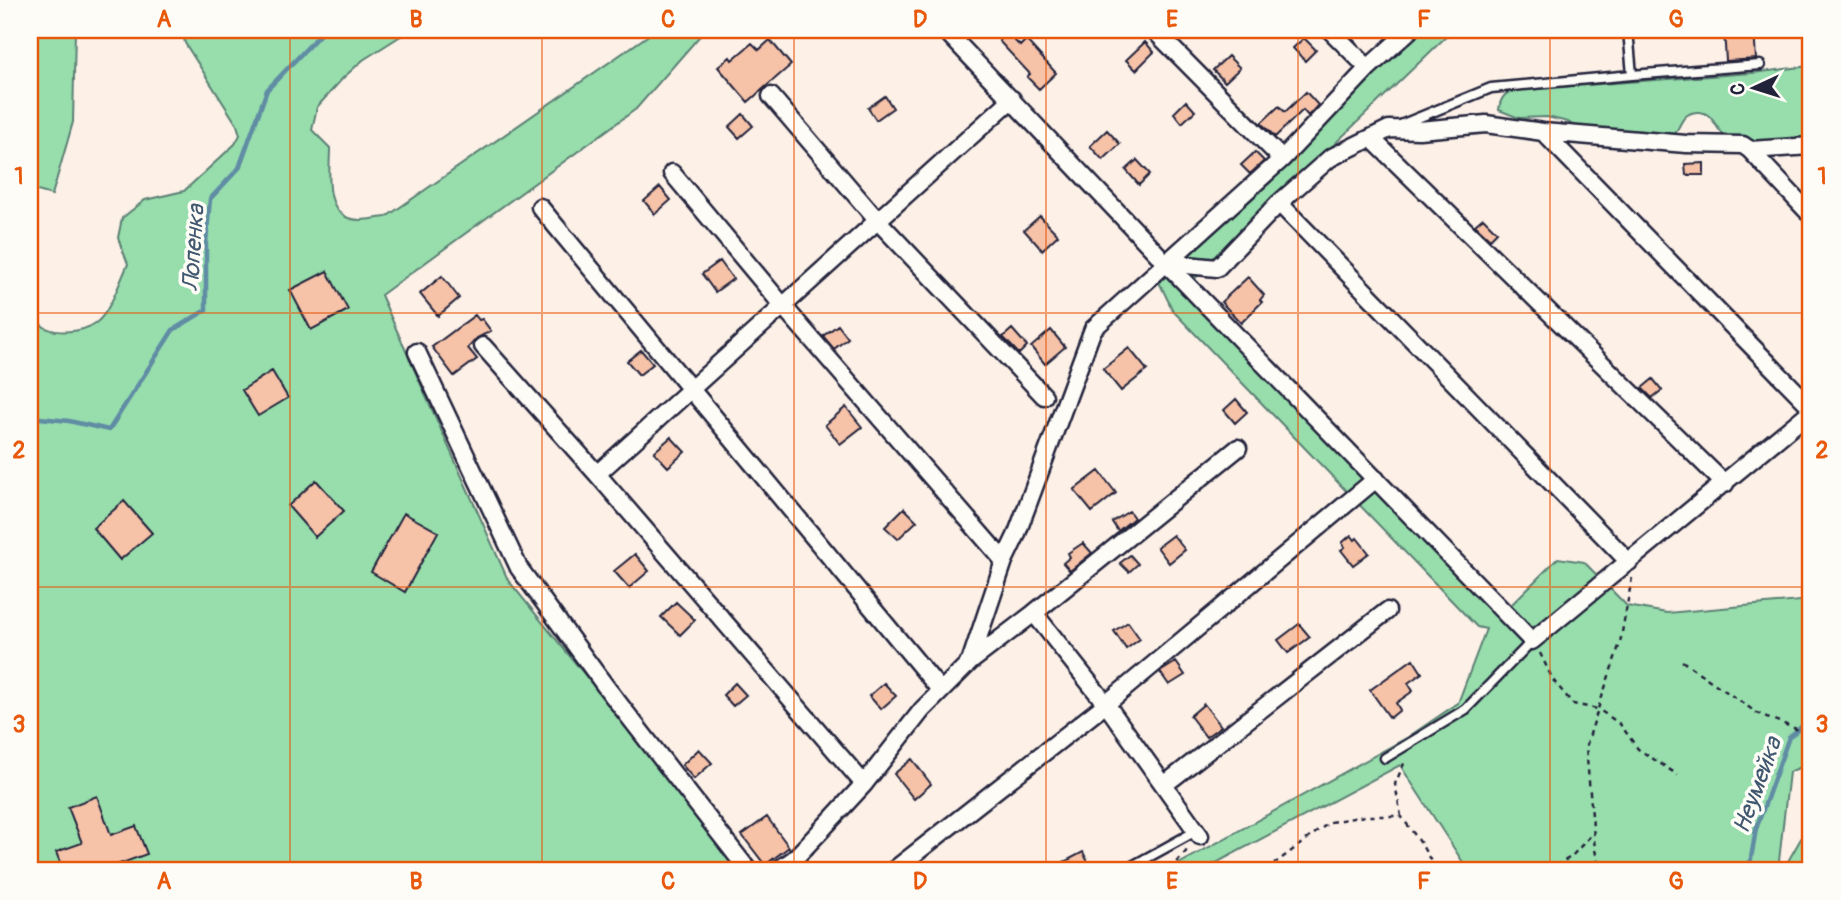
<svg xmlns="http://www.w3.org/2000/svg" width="1841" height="900" font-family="Pangolin,sans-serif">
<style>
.green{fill:#97deac;stroke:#5c8074;stroke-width:2}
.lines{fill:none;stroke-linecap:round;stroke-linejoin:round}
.stream{stroke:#608ca4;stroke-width:4.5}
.building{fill:#f6c2a8;stroke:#22223b;stroke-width:2}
.service-casing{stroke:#22223b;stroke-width:13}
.minor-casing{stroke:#22223b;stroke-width:21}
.path{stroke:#22223b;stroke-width:2.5;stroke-dasharray:5 5;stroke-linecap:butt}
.service{stroke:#fdfcf7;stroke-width:8}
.minor{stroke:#fdfcf7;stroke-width:16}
.grid{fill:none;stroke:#e8590c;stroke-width:2;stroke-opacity:0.55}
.labels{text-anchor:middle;stroke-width:7;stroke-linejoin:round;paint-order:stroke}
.water-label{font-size:24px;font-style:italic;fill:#415770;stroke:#fdfcf7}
.neatline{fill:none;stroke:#e8590c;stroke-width:2.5}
.grid-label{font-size:23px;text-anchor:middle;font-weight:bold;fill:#e8590c}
</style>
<rect width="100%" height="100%" fill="#fcf0e7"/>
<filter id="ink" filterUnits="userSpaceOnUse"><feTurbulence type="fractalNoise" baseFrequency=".0143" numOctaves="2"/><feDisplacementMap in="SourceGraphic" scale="14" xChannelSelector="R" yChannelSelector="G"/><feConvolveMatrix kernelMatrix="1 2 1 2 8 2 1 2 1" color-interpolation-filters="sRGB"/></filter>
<g filter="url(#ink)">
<path class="green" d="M 30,30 L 75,30 L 73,122 L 52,195 L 30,189 Z
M 182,30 L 410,30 L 363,60 L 343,78 L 317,107 L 312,130 L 330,148 C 330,169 324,206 346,217 C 357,223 374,218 386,217 L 656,30 L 705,30 L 636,109 L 381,295 L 508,580 L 743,870 L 30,870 L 30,282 C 32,293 31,311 37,320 C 48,337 83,333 97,322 C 110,312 121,279 128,264 L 118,238 L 122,218 L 145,200 L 184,191 L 235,144 L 240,135 L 237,125 L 185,43 Z
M 1407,30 L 1453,30 L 1181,292 L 1501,615 L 1558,558 L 1584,562 L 1627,606 L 1667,613 L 1811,600 L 1811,763 L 1789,772 L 1778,870 L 1468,870 L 1400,765 L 1203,870 L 1168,870 L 1408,737 L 1458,703 L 1486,629 L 1477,627 L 1173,311 L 1159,282 Z
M 1811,66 L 1811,149 C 1794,148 1754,150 1740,144 C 1735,142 1729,139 1725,136 C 1715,129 1713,111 1697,112 C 1680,113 1681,128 1672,138 L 1585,134 L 1568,122 L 1547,117 L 1519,118 L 1499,110 C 1500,98 1505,92 1517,90 L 1752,73 Z
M 1811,821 L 1811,870 L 1783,870 Z"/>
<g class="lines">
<path class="stream" d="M 30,417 L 69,421 L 109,430 L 173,330 L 206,310 L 206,243 L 210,199 L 239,168 L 267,90 L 324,30
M 1749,870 L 1756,829 L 1789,737 L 1811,719"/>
</g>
<path class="building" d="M 1724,30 L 1754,30 L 1756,59 L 1726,61 Z
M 1007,33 L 1020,46 L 1026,40 L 1056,73 L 1039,89 L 1027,77 L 1030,74 L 999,41 Z
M 1304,38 L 1316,50 L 1305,61 L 1293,48 Z
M 770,40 L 791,65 L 748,102 L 718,67 L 730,57 L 732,60 L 752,43 L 759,50 Z
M 1145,42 L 1154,52 L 1136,70 L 1126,60 Z
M 1228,56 L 1240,68 L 1225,82 L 1213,70 Z
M 1306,92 L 1318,105 L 1308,116 L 1303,110 L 1275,137 L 1261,123 L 1279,106 L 1285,112 Z
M 885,96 L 893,108 L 876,120 L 868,108 Z
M 1186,101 L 1195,111 L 1182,123 L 1174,113 Z
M 743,114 L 753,126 L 739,138 L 729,127 Z
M 1107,130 L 1120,144 L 1103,160 L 1090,146 Z
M 1255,152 L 1264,161 L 1250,174 L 1241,165 Z
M 1137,160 L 1150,174 L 1139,185 L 1126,170 Z
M 1704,163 L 1704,175 L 1686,175 L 1685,164 Z
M 660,187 L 671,200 L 655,214 L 644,201 Z
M 1040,216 L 1058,235 L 1042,250 L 1024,230 Z
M 1483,218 L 1497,232 L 1490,239 L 1475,225 Z
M 720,261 L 733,279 L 715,292 L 702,274 Z
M 327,271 L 348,310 L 311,330 L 290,290 Z
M 442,276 L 459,298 L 438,316 L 420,294 Z
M 1248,277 L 1264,295 L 1260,300 L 1262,302 L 1241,323 L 1221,302 Z
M 475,315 L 479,320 L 482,319 L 491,331 L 477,338 L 468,348 L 477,359 L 454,376 L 432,347 Z
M 838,325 L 848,338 L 834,349 L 823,336 Z
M 1012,329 L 1027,346 L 1019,354 L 1003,337 Z
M 1051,330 L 1065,347 L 1045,364 L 1031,347 Z
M 1129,348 L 1147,370 L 1121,391 L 1103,369 Z
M 641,350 L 653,364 L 639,375 L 627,361 Z
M 272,371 L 288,398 L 258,416 L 242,390 Z
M 1653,379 L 1662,390 L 1652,398 L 1642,388 Z
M 1236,399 L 1247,412 L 1235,423 L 1224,410 Z
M 846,407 L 862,427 L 840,444 L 825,425 Z
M 671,437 L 685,452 L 668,467 L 654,452 Z
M 1099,471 L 1116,493 L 1092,512 L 1074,490 Z
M 316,480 L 344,511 L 315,537 L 288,506 Z
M 124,501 L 152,533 L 120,560 L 93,528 Z
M 904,508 L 917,521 L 898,539 L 885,527 Z
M 1129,511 L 1134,518 L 1118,531 L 1112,522 Z
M 404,513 L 438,532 L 405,592 L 371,572 Z
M 1173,535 L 1185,550 L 1169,563 L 1157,547 Z
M 1351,535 L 1355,540 L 1357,538 L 1369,553 L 1353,565 L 1341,550 L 1345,547 L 1342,543 Z
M 1083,543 L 1092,553 L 1070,571 L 1063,563 L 1070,557 L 1068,553 Z
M 635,554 L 649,571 L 629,588 L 614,571 Z
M 1130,555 L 1138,564 L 1129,572 L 1120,563 Z
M 676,602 L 695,620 L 680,635 L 661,617 Z
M 1128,622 L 1140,639 L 1126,649 L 1114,631 Z
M 1299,624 L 1310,637 L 1288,653 L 1278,640 Z
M 1413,659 L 1422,673 L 1408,683 L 1413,691 L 1396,703 L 1400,710 L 1390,718 L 1370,690 Z
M 1176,662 L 1185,675 L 1169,685 L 1160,672 Z
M 735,683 L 746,695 L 733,706 L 723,695 Z
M 884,683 L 896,696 L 881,709 L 869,696 Z
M 1204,704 L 1221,726 L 1206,737 L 1190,716 Z
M 699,749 L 712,763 L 694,779 L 682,765 Z
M 912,759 L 931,784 L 914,799 L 894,774 Z
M 97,796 L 111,835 L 136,826 L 147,854 L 103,870 L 63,870 L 56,852 L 82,843 L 68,807 Z
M 767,817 L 789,847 L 765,865 L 742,835 Z
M 1083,852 L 1092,870 L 1068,870 L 1064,862 Z"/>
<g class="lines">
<defs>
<path id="service" d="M 1628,30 L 1632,75 L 1760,65
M 1398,126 L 1491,88 L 1632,75
M 1385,758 L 1466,709 L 1532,641
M 1125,870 L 1196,831"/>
<path id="minor" d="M 945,30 L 1166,263 L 1532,641 L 1811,411
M 1154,30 L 1282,159
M 1330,30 L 1368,68
M 771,96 L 877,220 L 1044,396
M 1543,132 L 1811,407
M 1371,138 L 1725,484
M 1750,150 L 1811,146
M 672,173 L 783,306 L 1004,561
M 1279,203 L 1629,562
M 540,207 L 941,691
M 1166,263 L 1217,268 L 1279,203 L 1330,158 L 1389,129 L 1419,130 L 1486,124 L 1543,132 L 1686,144 L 1743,145 L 1750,150 L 1811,215
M 483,346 L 597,474 L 1012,99
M 417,352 L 519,568 L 606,687 L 748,870
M 597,474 L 864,784
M 1034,613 L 1238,448
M 970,662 L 1034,613 L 1106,704 L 1200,836
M 1164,785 L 1387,611
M 778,870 L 794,859 L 827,824 L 864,784 L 922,710 L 970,662 L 1004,561 L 1016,536 L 1093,329 L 1282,159 L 1368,68 L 1410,30
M 894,870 L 1106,704 L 1376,479"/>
</defs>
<use href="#service" class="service-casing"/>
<use href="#minor" class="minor-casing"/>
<path class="path" d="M 1632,578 L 1620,643 L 1598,709 L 1620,724 L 1638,749 L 1678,775
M 1540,653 L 1553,680 L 1573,704 L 1598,709 L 1586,747 L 1595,850 L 1600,870
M 1682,661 L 1757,713 L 1811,735
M 1401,816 L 1395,784 L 1406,759
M 1171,870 L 1188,849
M 1266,870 L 1330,822 L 1365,816 L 1401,816 L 1420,842 L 1436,870
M 1547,870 L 1571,857 L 1593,833"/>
<use href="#service" class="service"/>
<use href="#minor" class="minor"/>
</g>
</g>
<path class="grid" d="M 290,30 L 290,870M 542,30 L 542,870M 794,30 L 794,870M 1046,30 L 1046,870M 1298,30 L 1298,870M 1550,30 L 1550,870M 30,313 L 1811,313M 30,587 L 1811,587"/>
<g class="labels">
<g class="water-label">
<text transform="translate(193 248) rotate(-86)" y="8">Лопенка</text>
<text transform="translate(1757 785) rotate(-70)" y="8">Неумейка</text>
</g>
</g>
<rect width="1841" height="900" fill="none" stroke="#fdfcf7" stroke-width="77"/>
<g transform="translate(1754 88) rotate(266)" stroke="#fdfcf7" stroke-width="5" paint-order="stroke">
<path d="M0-5L12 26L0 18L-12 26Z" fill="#22223b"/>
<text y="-10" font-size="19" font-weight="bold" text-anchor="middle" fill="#22223b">С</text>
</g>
<rect x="38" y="38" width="1764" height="824" class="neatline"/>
<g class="grid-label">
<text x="164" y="27">A</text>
<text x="416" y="27">B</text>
<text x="668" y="27">C</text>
<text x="920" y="27">D</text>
<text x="1172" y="27">E</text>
<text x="1424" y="27">F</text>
<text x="1676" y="27">G</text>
<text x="19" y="184">1</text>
<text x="1822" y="184">1</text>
<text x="19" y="458">2</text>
<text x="1822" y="458">2</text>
<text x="19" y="732">3</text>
<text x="1822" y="732">3</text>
<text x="164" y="889">A</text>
<text x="416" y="889">B</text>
<text x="668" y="889">C</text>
<text x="920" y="889">D</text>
<text x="1172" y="889">E</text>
<text x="1424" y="889">F</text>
<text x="1676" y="889">G</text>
</g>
</svg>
